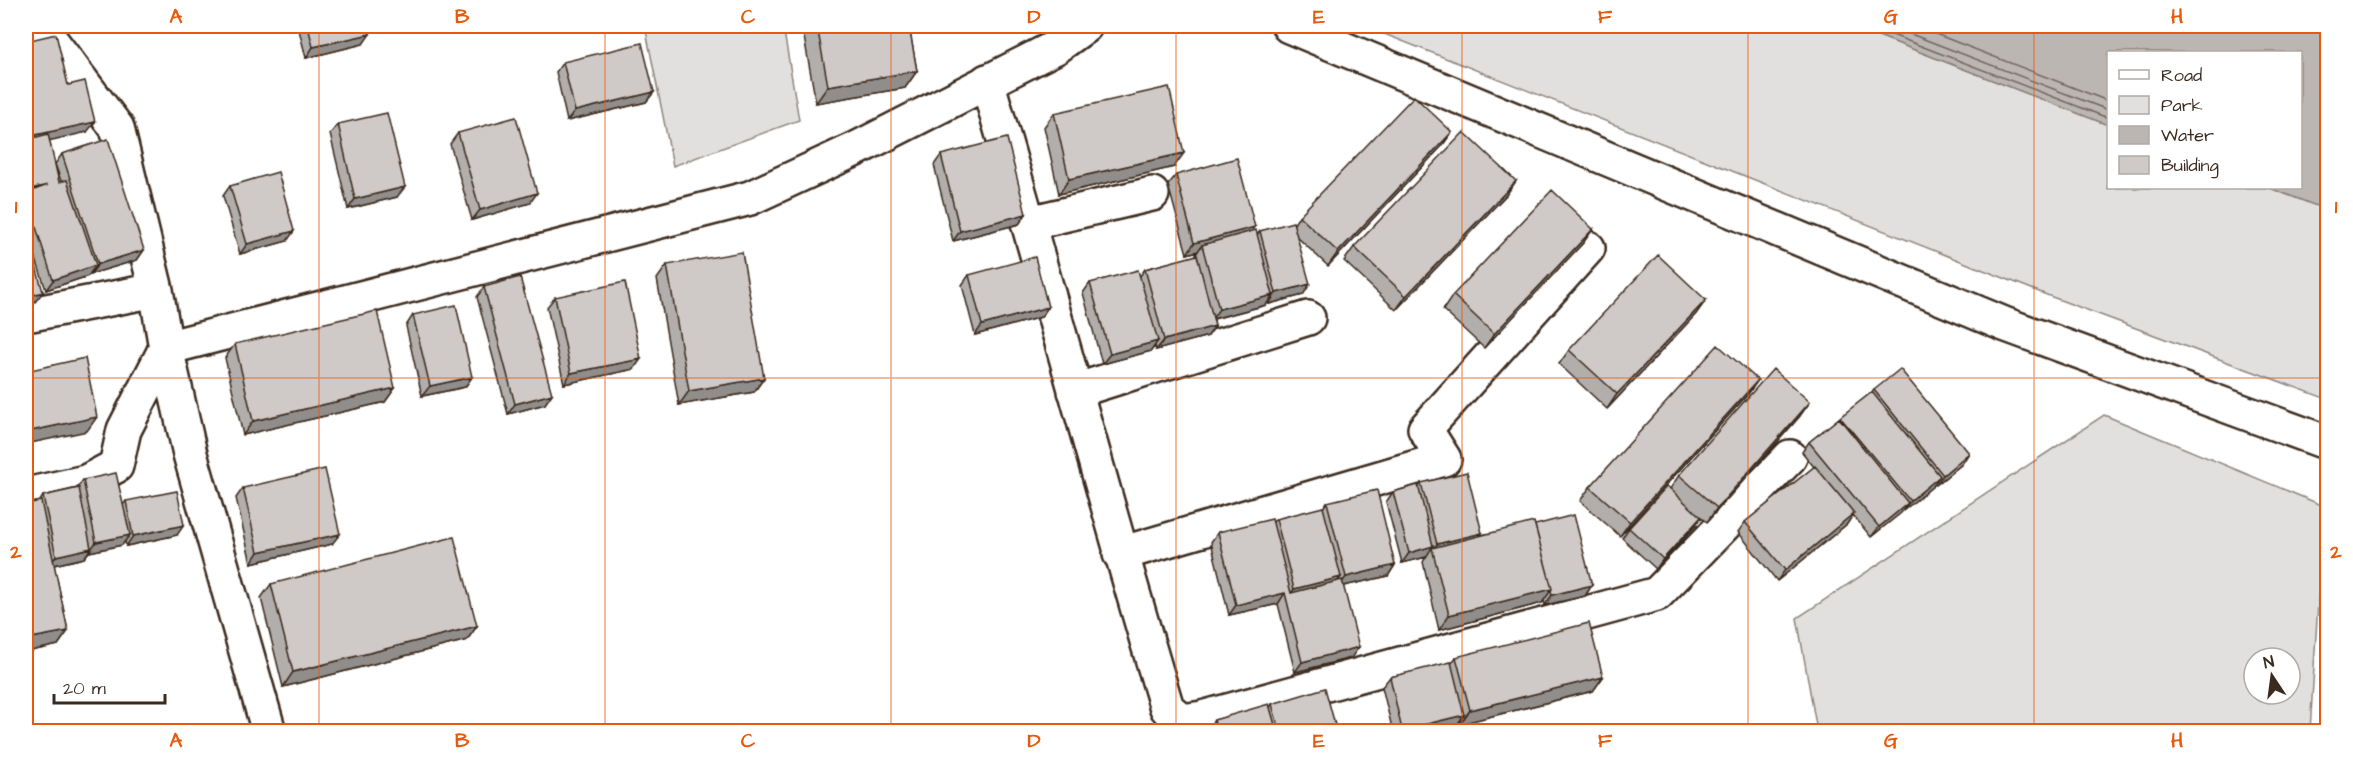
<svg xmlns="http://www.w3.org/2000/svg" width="2353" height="757" font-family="'Architects Daughter',sans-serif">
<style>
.green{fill:#e2e0de;stroke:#8e857e;stroke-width:1.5;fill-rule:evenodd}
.water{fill:#bcb6b3;stroke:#887e77;stroke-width:1.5}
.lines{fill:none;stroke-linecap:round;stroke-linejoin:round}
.shore{stroke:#6f625a;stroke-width:1.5}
.street-casing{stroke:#3b2a1e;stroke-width:38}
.secondary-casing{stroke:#3b2a1e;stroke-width:38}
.street{stroke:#fff;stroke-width:33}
.secondary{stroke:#fff;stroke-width:33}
.wall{fill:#b2aeab;stroke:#3b2a1e;stroke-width:1.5}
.shaded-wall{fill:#918d8b;stroke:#3b2a1e;stroke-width:1.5}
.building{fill:#cfcac7;stroke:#3b2a1e;stroke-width:1.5}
.grid{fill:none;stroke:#e8590c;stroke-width:1.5;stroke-opacity:0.55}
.neatline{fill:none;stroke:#e8590c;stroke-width:2}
.grid-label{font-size:20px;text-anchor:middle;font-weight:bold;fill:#e8590c}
</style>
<rect width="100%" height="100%" fill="#fff"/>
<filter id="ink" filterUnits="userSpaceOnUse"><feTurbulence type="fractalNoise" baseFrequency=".0167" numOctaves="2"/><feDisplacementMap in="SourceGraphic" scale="12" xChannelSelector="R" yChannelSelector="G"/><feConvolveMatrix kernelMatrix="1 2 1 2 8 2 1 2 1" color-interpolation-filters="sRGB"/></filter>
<g filter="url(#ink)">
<path class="green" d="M 645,26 L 783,26 L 799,120 L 673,166 Z
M 1364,26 L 1853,26 L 2108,125 L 2108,188 L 2270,188 L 2327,210 L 2327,399 L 2052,297 Z
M 2104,415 L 2324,506 L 2310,731 L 1817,731 L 1797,618 ZM 2254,658 L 2290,658 L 2290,694 L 2254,694 Z"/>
<path class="water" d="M 1853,26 L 2327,26 L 2327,210 L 2270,188 L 2300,188 L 2300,52 L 2108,52 L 2108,125 Z"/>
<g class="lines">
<path class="shore" d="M 1869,26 L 2108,118
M 1890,26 L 2108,110
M 1915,26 L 2108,101"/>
<defs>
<path id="street" d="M 40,26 L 117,128 L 156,290 L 166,348 L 190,454 L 269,732
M 987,81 C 1049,290 1104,500 1167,708 L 1182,721 L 1202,718 L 1657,594 L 1790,457
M 1029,223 L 1152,194
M 26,315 L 156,290
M 1075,391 L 1308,318
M 1120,554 L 1444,459 L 1425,429 L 1588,248"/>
<path id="secondary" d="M 1289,26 L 2004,324 L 2328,443
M 26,495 L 86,482 L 116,466 L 124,430 L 166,348 L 750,198 L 858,148 L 1056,47 L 1085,26"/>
</defs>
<use href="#street" class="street-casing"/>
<use href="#secondary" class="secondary-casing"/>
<use href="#street" class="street"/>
<use href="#secondary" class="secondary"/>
</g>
<path class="wall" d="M 298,26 L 368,26 L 363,44 L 306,58 Z
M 802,26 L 909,26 L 917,71 L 905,88 L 816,103 Z
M 26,41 L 68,85 L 87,132 L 49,140 L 59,182 L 61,181 L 55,164 L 62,154 L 144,250 L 137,260 L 91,274 L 91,273 L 88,276 L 46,290 L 26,228 Z
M 563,62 L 654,92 L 646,102 L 567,121 L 556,72 Z
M 1054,113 L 1174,167 L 1059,194 L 1044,127 Z
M 338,124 L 397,197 L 348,209 L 330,134 Z
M 1452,132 L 1442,146 L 1328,266 L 1298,238 L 1303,295 L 1269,304 L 1268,301 L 1266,305 L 1214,319 L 1215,326 L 1208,336 L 1156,350 L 1155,345 L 1151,351 L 1102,364 L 1083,293 L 1090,283 L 1140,276 L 1145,269 L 1195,256 L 1198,251 L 1187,254 L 1168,185 L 1176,175 L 1253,231 L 1257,235 L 1260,231 L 1294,224 L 1299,216 Z
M 458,133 L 530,203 L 472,220 L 450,144 Z
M 941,155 L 1026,214 L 1019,224 L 953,241 L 934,165 Z
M 1516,181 L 1506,195 L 1396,310 L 1344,261 L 1354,247 Z
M 230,186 L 287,241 L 240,254 L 223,196 Z
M 1593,229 L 1583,243 L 1484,348 L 1443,310 L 1453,295 Z
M 667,265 L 764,378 L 754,392 L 679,405 L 657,279 Z
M 969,275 L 1048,307 L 1041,317 L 975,335 L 962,285 Z
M 484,287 L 545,404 L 508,414 L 477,297 Z
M 555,297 L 634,369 L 564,384 L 547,307 Z
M 1706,300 L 1696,314 L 1607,409 L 1559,364 L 1569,350 Z
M 413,315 L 472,377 L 465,387 L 422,396 L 406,326 Z
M 235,344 L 395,388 L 385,402 L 243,435 L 225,358 Z
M 1758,380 L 1748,394 L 1620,536 L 1580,501 L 1590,487 Z
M 1874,390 L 1962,464 L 1936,485 L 1935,484 L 1933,486 L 1871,537 L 1853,515 L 1847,524 L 1777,581 L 1738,532 L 1745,522 L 1814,467 L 1802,452 L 1809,442 L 1872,392 Z
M 1800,416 L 1707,522 L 1701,517 L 1694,527 L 1656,569 L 1622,538 L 1629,528 L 1670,489 L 1679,475 Z
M 83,480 L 123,505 L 126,501 L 177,535 L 126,546 L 125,541 L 122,545 L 89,552 L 84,558 L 54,565 L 68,631 L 58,645 L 26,652 L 26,504 L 40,501 L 43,496 L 77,488 Z
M 1421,483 L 1480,535 L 1535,525 L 1592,585 L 1585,596 L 1545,605 L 1544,601 L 1542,603 L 1439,630 L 1423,562 L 1426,557 L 1402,563 L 1386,502 L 1393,492 L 1419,487 Z
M 243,488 L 332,544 L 251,563 L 236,498 Z
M 1327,502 L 1395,565 L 1388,576 L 1343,586 L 1351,658 L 1295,672 L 1278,604 L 1229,615 L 1211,542 L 1218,532 L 1273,522 L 1276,519 L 1323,508 Z
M 271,584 L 477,626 L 467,640 L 283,687 L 261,598 Z
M 1456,657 L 1603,677 L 1593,691 L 1460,724 L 1459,722 L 1457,725 L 1431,732 L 1393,732 L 1382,687 L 1390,677 L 1451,664 Z
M 1272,704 L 1337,732 L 1207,732 L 1207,730 L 1214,720 L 1270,707 Z"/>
<path class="shaded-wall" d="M 370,34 L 363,44 L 306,58 L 313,47 Z
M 917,71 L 905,88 L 816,103 L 828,86 Z
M 654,92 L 646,102 L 567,121 L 575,111 Z
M 95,122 L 87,132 L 26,146 L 26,137 Z
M 1452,132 L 1442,146 L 1328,266 L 1338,252 Z
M 1184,153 L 1174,167 L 1059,194 L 1069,179 Z
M 1516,181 L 1506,195 L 1396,310 L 1406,296 Z
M 48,185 L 26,196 L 26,190 Z
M 405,187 L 397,197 L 348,209 L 355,199 Z
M 537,193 L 530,203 L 472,220 L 480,210 Z
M 1026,214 L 1019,224 L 953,241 L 960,231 Z
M 1255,227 L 1248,237 L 1202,245 L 1198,251 L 1187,254 L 1194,243 Z
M 1593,229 L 1583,243 L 1484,348 L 1494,334 Z
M 294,231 L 287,241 L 240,254 L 247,244 Z
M 144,250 L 137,260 L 91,274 L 98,264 Z
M 96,265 L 88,276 L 46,290 L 53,280 Z
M 1310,284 L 1303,295 L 1269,304 L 1276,293 Z
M 43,292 L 35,302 L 26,305 L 26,297 Z
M 1273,295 L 1266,305 L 1212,319 L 1219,309 Z
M 1706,300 L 1696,314 L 1607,409 L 1617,394 Z
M 1048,307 L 1041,317 L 975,335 L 982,325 Z
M 1215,326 L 1208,336 L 1156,350 L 1164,340 Z
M 1158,341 L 1151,351 L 1102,364 L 1110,354 Z
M 641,359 L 634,369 L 564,384 L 571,373 Z
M 472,377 L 465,387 L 422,396 L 430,386 Z
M 764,378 L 754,392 L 679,405 L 689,391 Z
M 1758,380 L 1748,394 L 1620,536 L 1630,522 Z
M 395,388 L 385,402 L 243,435 L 253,421 Z
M 552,394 L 545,404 L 508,414 L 515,404 Z
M 1810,402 L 1800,416 L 1707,522 L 1717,508 Z
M 97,417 L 87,431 L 26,444 L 26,432 Z
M 1969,453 L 1962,464 L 1936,485 L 1943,475 Z
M 1940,476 L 1933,486 L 1903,511 L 1910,501 Z
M 1908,503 L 1901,513 L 1871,537 L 1879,527 Z
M 1854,513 L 1847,524 L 1777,581 L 1785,570 Z
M 1701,517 L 1694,527 L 1656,569 L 1663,559 Z
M 184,525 L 177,535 L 126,546 L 133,536 Z
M 1482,533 L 1475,543 L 1433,549 L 1437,544 Z
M 340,534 L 332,544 L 251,563 L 258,552 Z
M 130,535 L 122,545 L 89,552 L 96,542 Z
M 1433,546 L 1426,557 L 1402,563 L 1409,553 Z
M 91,548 L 84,558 L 49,566 L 56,556 Z
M 1395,565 L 1388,576 L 1339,587 L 1346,577 Z
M 1341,577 L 1333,587 L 1287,599 L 1294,589 Z
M 1592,585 L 1585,596 L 1545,605 L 1552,595 Z
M 1552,589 L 1542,603 L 1439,630 L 1449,615 Z
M 1285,593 L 1278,604 L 1229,615 L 1236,605 Z
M 477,626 L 467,640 L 283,687 L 293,672 Z
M 68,631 L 58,645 L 26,652 L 26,639 Z
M 1359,647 L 1351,658 L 1295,672 L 1302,662 Z
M 1603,677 L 1593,691 L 1460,724 L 1470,710 Z
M 1464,715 L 1457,725 L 1431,732 L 1402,732 L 1402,730 Z"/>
<path class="building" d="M 308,26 L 368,26 L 370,34 L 313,47 Z
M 817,26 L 909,26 L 917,71 L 828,86 Z
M 56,34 L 68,85 L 85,81 L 95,122 L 26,137 L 26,95 L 27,94 L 26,87 L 26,41 Z
M 642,43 L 654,92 L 575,111 L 563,62 Z
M 1169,87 L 1184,153 L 1069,179 L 1054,113 Z
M 1414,96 L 1452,132 L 1338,252 L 1299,216 Z
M 387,113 L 405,187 L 355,199 L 338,124 Z
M 516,117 L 537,193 L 480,210 L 458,133 Z
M 1464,132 L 1516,181 L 1406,296 L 1354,247 Z
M 48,134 L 59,182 L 67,180 L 96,265 L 53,280 L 26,196 L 26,193 L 48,185 L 26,190 L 26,140 Z
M 1007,138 L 1026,214 L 960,231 L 941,155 Z
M 108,139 L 144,250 L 98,264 L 62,154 Z
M 1237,158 L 1255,227 L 1194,243 L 1176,175 Z
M 278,172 L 294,231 L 247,244 L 230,186 Z
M 1552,190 L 1593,229 L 1494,334 L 1453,295 Z
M 1293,222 L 1310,284 L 1276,293 L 1260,231 Z
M 26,230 L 43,292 L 26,297 Z
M 1256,230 L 1273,295 L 1219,309 L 1202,245 Z
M 742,252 L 764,378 L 689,391 L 667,265 Z
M 1197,255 L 1215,326 L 1164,340 L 1145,269 Z
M 1658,255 L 1706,300 L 1617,394 L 1569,350 Z
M 1035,257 L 1048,307 L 982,325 L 969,275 Z
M 1138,270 L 1158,341 L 1110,354 L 1090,283 Z
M 520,277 L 552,394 L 515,404 L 484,287 Z
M 625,282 L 641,359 L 571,373 L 555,297 Z
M 456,305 L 472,377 L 430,386 L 413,315 Z
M 377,311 L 395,388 L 253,421 L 235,344 Z
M 1718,345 L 1758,380 L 1630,522 L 1590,487 Z
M 85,358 L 97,417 L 26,432 L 26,371 Z
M 1773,369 L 1810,402 L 1717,508 L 1679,475 Z
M 1900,369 L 1969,453 L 1943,475 L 1874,390 Z
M 1872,392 L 1940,476 L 1910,501 L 1840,417 Z
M 1839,418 L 1908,503 L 1879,527 L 1809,442 Z
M 1815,466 L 1854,513 L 1785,570 L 1745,522 Z
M 325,469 L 340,534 L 258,552 L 243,488 Z
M 1467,472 L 1482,533 L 1437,544 L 1421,483 Z
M 116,473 L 130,535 L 96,542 L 83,480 Z
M 1418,485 L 1433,546 L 1409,553 L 1393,492 Z
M 1667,486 L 1701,517 L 1663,559 L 1629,528 Z
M 79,488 L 91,548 L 56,556 L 43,496 Z
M 1377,490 L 1395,565 L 1346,577 L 1327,502 Z
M 177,491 L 184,525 L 133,536 L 126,501 Z
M 41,501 L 68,631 L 26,639 L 26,504 Z
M 1323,507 L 1341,577 L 1294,589 L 1276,519 Z
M 1574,515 L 1592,585 L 1552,595 L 1551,591 L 1552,589 L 1535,525 Z
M 1272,519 L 1291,593 L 1342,580 L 1359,647 L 1302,662 L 1285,593 L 1236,605 L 1218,532 Z
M 1534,522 L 1552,589 L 1449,615 L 1432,548 Z
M 454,537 L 477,626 L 293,672 L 271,584 Z
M 1589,623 L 1603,677 L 1470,710 L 1456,657 Z
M 1451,662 L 1464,715 L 1402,730 L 1390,677 Z
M 1325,688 L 1337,732 L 1280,732 L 1272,704 Z
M 1269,704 L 1277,732 L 1217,732 L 1214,720 Z"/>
</g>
<path class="grid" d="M 319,26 L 319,732M 605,26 L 605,732M 891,26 L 891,732M 1176,26 L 1176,732M 1462,26 L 1462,732M 1748,26 L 1748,732M 2034,26 L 2034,732M 26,378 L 2328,378"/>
<rect width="2353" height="757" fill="none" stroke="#fff" stroke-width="66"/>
<rect x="2107" y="51" width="195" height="138" fill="#ffffff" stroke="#b1aaa5" stroke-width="1.5"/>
<rect x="2119" y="70" width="30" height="9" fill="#ffffff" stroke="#b1aaa5" stroke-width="1.5"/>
<text x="2161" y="81" font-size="18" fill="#3b2a1e">Road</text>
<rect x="2119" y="96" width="30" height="18" fill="#e2e0de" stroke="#b1aaa5" stroke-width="1.5"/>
<text x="2161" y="111" font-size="18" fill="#3b2a1e">Park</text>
<rect x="2119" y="126" width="30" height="18" fill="#bcb6b3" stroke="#b1aaa5" stroke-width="1.5"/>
<text x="2161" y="141" font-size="18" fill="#3b2a1e">Water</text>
<rect x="2119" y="156" width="30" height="18" fill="#cfcac7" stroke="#b1aaa5" stroke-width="1.5"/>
<text x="2161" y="171" font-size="18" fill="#3b2a1e">Building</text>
<g transform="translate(2272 676) rotate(347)"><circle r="28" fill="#ffffff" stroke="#b1aaa5" stroke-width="1.5"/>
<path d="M0-4.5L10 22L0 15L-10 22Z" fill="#3b2a1e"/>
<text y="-9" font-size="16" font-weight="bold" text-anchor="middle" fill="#3b2a1e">N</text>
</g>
<path d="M54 694v9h111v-9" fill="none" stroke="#3b2a1e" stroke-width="3"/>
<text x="63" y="694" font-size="18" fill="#3b2a1e" stroke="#ffffff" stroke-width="4.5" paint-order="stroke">20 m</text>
<rect x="33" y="33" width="2287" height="691" class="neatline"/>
<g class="grid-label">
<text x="176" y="23">A</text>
<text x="462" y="23">B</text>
<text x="748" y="23">C</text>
<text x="1034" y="23">D</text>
<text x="1319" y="23">E</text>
<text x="1605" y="23">F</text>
<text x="1891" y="23">G</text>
<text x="2177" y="23">H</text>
<text x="16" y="213">1</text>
<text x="2336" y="213">1</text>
<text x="16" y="558">2</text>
<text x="2336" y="558">2</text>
<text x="176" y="747">A</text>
<text x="462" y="747">B</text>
<text x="748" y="747">C</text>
<text x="1034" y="747">D</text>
<text x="1319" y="747">E</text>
<text x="1605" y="747">F</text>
<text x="1891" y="747">G</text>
<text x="2177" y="747">H</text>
</g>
</svg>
